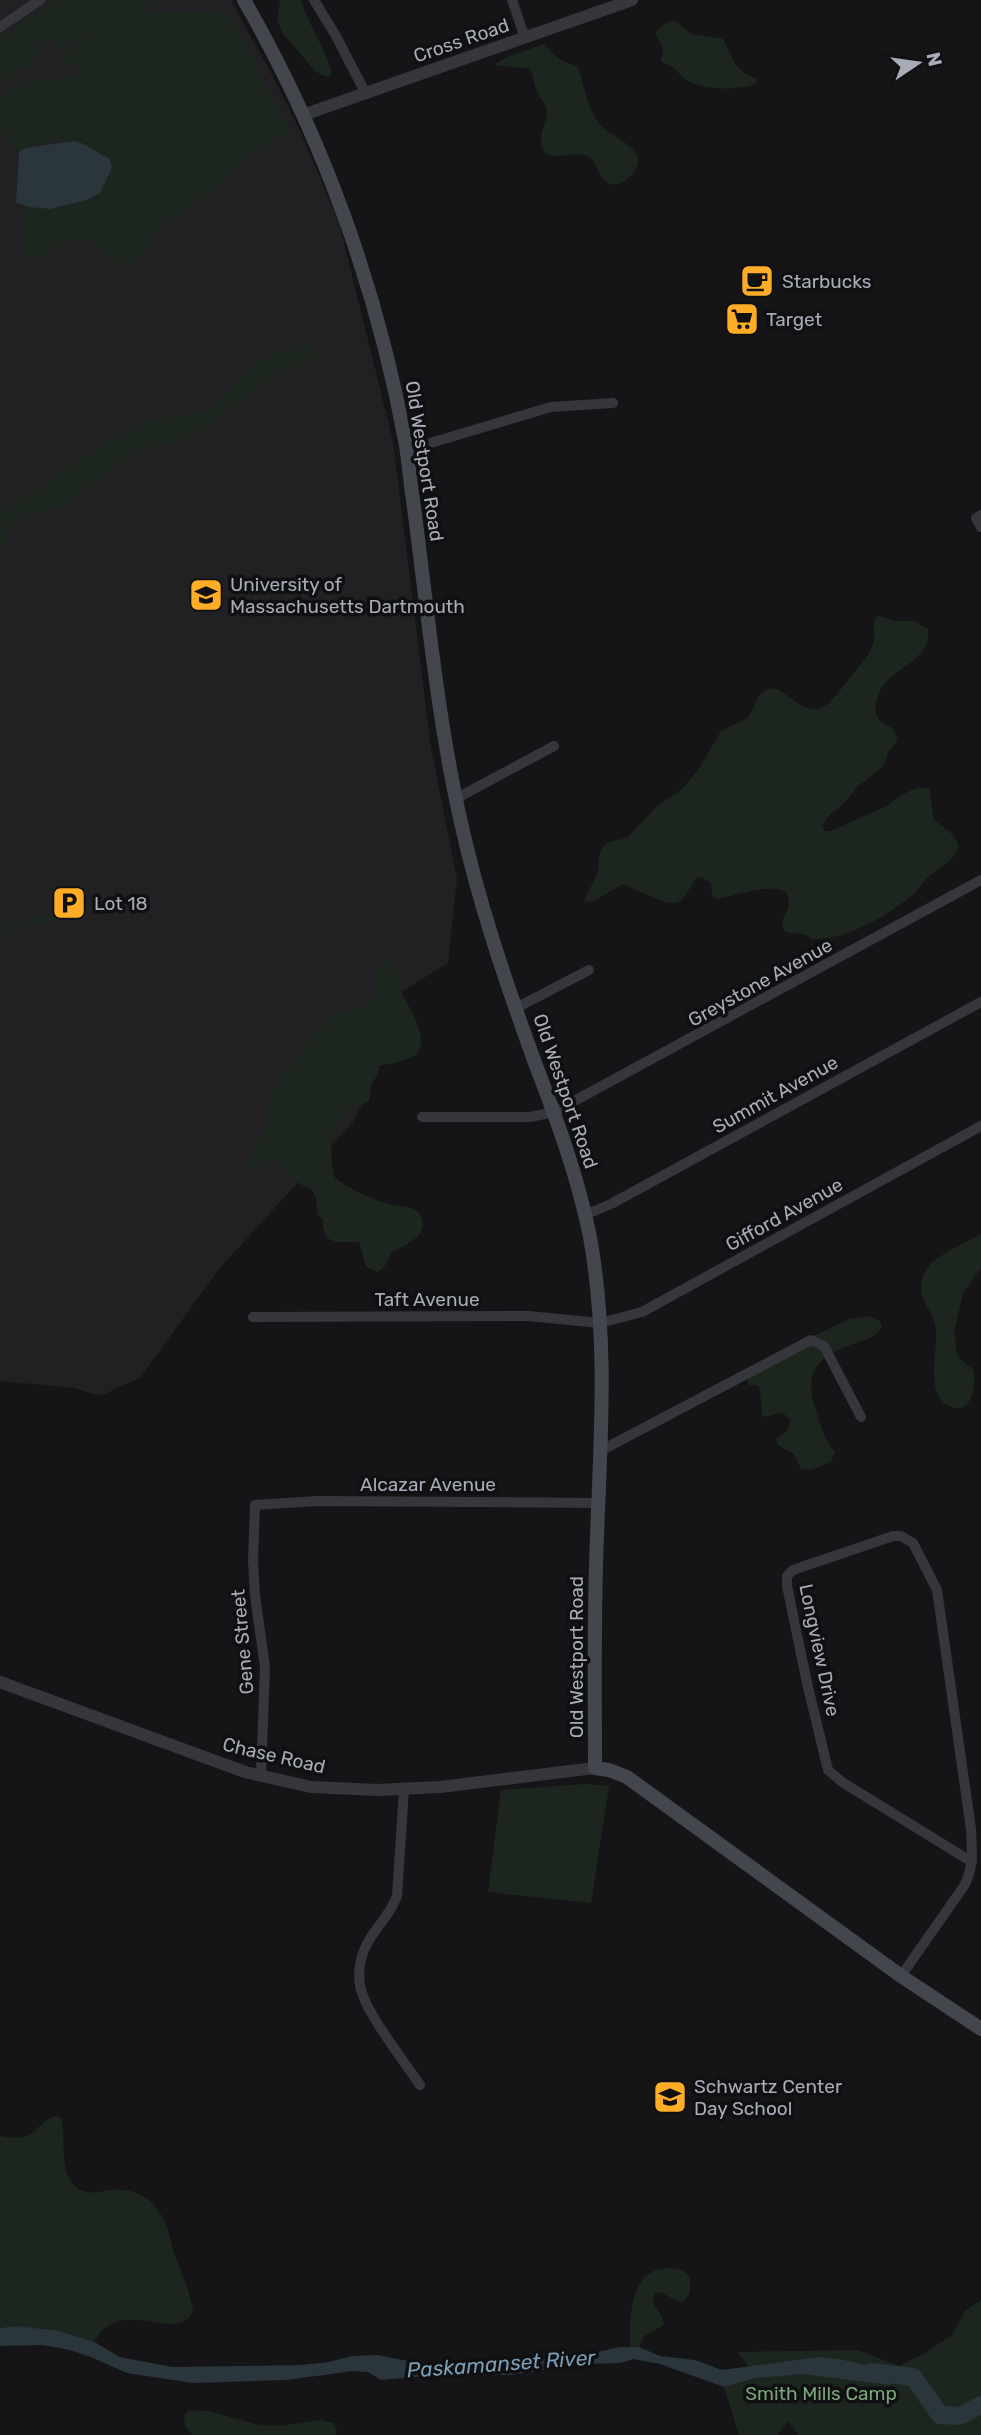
<svg xmlns="http://www.w3.org/2000/svg" width="981" height="2435" font-family="Rubik,sans-serif">
<style>
.built{fill:#212124}
.green{fill:#1d261e}
.water{fill:#2a353c}
.lines{fill:none;stroke-linecap:round;stroke-linejoin:round}
.river{stroke:#2a353c;stroke-width:18}
.minor{stroke:#36373d;stroke-width:10}
.tertiary{stroke:#36373d;stroke-width:12}
.secondary{stroke:#44464d;stroke-width:14}
.labels{text-anchor:middle;stroke-width:7;stroke-linejoin:round;paint-order:stroke}
.street-label{font-size:19px;fill:#a6acb8;stroke:#101012}
.poi-label{font-size:19px;fill:#a6acb8;stroke:#101012;text-anchor:start}
.park-label{font-size:19px;fill:#7ca57d;stroke:#101012}
.water-label{font-size:21px;font-style:italic;fill:#7b9db6;stroke:#101012}
</style>
<rect width="100%" height="100%" fill="#151517"/>
<path class="built" d="M 0,0 L 231,0 L 272,75 L 301,133 L 339,223 L 393,441 L 431,748 L 457,879 L 448,963 L 394,997 L 378,1073 L 353,1122 L 220,1268 L 140,1378 L 100,1396 L 74,1388 L 0,1381 Z"/>
<path class="green" d="M 57,0 L 162,0 L 136,15 C 155,12 172,13 190,13 C 199,13 208,10 217,12 C 232,16 249,48 255,62 C 258,69 259,76 262,82 C 270,99 283,111 288,129 L 285,135 L 257,150 L 214,189 L 167,223 L 153,237 L 142,254 L 130,265 C 118,264 115,260 106,252 C 82,230 58,244 35,260 L 31,260 L 26,256 L 21,222 L 28,207 L 50,209 L 87,200 L 100,194 L 112,168 L 110,159 C 99,155 91,145 81,142 C 64,138 33,143 19,152 L 11,140 L 0,130 L 0,99 C 29,65 65,89 82,72 L 81,68 L 64,61 L 62,53 L 102,30 L 59,48 L 51,37 L 38,48 L 35,62 L 30,67 L 19,70 L 0,85 L 0,37 Z
M 280,0 L 301,0 C 308,25 325,47 332,72 L 330,76 L 324,76 L 315,71 L 284,35 L 277,21 Z
M 674,20 L 692,34 L 723,39 C 728,48 733,63 741,70 C 745,74 752,76 757,79 L 756,84 C 737,90 706,91 688,81 C 675,73 678,66 661,62 L 663,48 L 655,33 L 664,24 Z
M 544,44 L 559,59 L 578,67 C 584,84 587,107 598,122 C 607,136 632,141 638,158 C 641,169 622,188 611,184 C 599,181 599,167 592,160 C 579,145 552,166 543,149 C 537,137 546,124 547,113 C 547,102 538,98 536,89 C 533,82 534,75 530,69 L 494,65 L 507,57 Z
M 308,343 L 314,345 L 317,359 L 315,361 C 281,369 259,385 232,407 C 221,417 211,426 198,433 C 179,444 155,441 137,453 C 112,468 91,486 69,504 C 54,515 31,508 18,519 C 8,527 8,541 0,551 L 0,510 L 42,488 L 69,466 L 120,434 L 151,420 L 202,412 L 226,394 L 250,365 L 277,351 Z
M 880,616 L 896,621 L 914,621 L 928,629 C 933,660 890,668 880,691 C 863,730 898,720 897,739 C 896,745 891,747 888,752 C 887,755 887,759 885,762 C 881,771 869,777 861,784 C 855,788 852,795 847,800 C 836,811 830,811 822,827 L 825,831 L 831,831 L 887,806 L 901,795 L 917,788 L 929,788 L 934,820 L 951,833 L 959,845 C 955,862 938,868 926,879 C 922,883 920,888 916,892 C 892,913 848,940 815,939 C 808,939 812,937 805,935 C 798,932 791,935 784,931 L 782,921 C 811,868 741,895 717,899 L 712,896 L 711,883 L 702,877 L 696,879 C 691,885 685,899 678,902 C 664,907 636,888 623,884 L 592,902 L 584,901 L 598,872 L 599,856 L 603,846 L 608,842 L 627,838 L 657,806 L 682,789 L 698,770 L 721,731 L 748,718 C 757,704 757,685 778,689 C 815,717 820,718 848,680 C 857,668 868,659 873,644 C 876,634 872,626 876,617 Z
M 108,888 L 114,891 L 117,902 L 114,908 L 110,901 L 8,933 L 8,941 L 0,940 L 5,920 L 10,919 L 13,925 L 109,897 Z
M 390,960 C 400,968 398,984 403,995 C 410,1010 436,1048 410,1058 C 401,1062 389,1064 378,1066 L 374,1069 L 369,1101 C 361,1106 350,1106 343,1113 C 327,1129 330,1158 335,1178 C 349,1188 363,1195 379,1201 C 389,1205 401,1205 411,1208 C 416,1210 421,1214 422,1219 C 427,1238 404,1245 392,1252 C 388,1260 385,1270 376,1272 L 366,1266 L 359,1242 L 336,1242 L 327,1238 L 323,1228 L 323,1220 L 317,1214 L 316,1199 L 313,1191 L 297,1182 L 278,1162 L 268,1160 L 254,1168 L 250,1165 L 249,1159 L 264,1132 L 268,1122 L 268,1105 L 272,1091 L 282,1076 L 296,1062 L 310,1037 L 325,1026 L 332,1017 L 368,1004 L 377,992 L 378,968 L 384,962 Z
M 981,1234 L 981,1268 L 963,1293 L 954,1332 L 957,1355 L 961,1360 L 973,1369 C 977,1384 972,1420 947,1405 C 925,1391 938,1351 936,1329 C 934,1307 910,1297 927,1269 C 936,1255 966,1242 981,1234 Z
M 868,1316 L 880,1321 L 882,1327 C 874,1340 863,1340 850,1345 C 817,1357 804,1373 815,1407 C 820,1424 824,1439 835,1452 L 831,1462 L 811,1470 L 801,1469 L 794,1454 L 778,1445 L 776,1439 L 786,1432 L 791,1420 L 782,1412 L 766,1417 L 762,1415 L 760,1390 L 757,1385 L 749,1385 L 747,1379 L 776,1354 L 849,1319 Z
M 586,1784 L 609,1786 L 591,1903 L 488,1892 L 501,1790 Z
M 57,2116 L 61,2118 C 67,2139 58,2167 74,2185 C 85,2196 97,2192 110,2190 C 138,2187 157,2201 167,2227 C 170,2235 171,2245 174,2253 C 181,2271 189,2290 193,2309 C 183,2348 120,2292 94,2342 L 16,2326 L 0,2328 L 0,2136 C 6,2137 12,2138 18,2138 C 35,2137 41,2119 57,2116 Z
M 670,2268 L 683,2270 L 690,2277 L 690,2293 L 682,2303 L 660,2292 L 655,2293 L 653,2303 L 662,2316 L 664,2325 L 644,2336 L 639,2347 L 630,2347 C 630,2323 628,2284 654,2271 C 658,2269 665,2269 670,2268 Z
M 981,2300 L 981,2435 L 798,2435 L 788,2421 L 778,2435 L 739,2435 L 724,2387 L 757,2378 L 738,2352 L 858,2350 L 899,2366 L 923,2354 L 952,2335 L 965,2311 Z
M 189,2410 L 209,2411 L 259,2425 L 280,2426 L 321,2420 L 334,2423 L 337,2431 L 336,2435 L 192,2435 L 185,2426 L 184,2415 Z"/>
<path class="water" d="M 74,141 C 88,143 97,154 110,159 L 112,168 L 100,193 L 87,200 L 50,209 L 28,207 L 16,202 L 19,152 L 25,148 Z
M 16,2326 L 59,2331 L 94,2342 L 120,2357 L 172,2367 L 301,2365 L 329,2362 L 352,2356 L 377,2355 L 413,2362 L 468,2363 L 580,2356 L 619,2347 L 639,2347 L 660,2356 L 695,2360 L 722,2370 L 819,2357 L 839,2359 L 879,2368 L 895,2368 L 890,2385 L 803,2374 L 756,2378 L 724,2387 L 660,2364 L 633,2359 L 621,2363 L 583,2364 L 510,2375 L 437,2375 L 381,2380 L 368,2372 L 353,2371 L 287,2380 L 193,2383 L 127,2373 L 91,2357 L 70,2350 L 42,2345 L 0,2346 L 0,2328 Z"/>
<g class="lines">
<path class="river" d="M 871,2372 L 913,2377 L 940,2415 L 959,2416 L 981,2405"/>
<path class="minor" d="M 314,0 L 336,36 L 366,94
M 512,0 L 525,38
M 0,27 L 40,0
M 407,450 L 551,407 L 613,403
M 981,515 L 976,518 L 981,527
M 457,798 L 554,746
M 516,1008 L 589,970
M 422,1117 L 530,1117 L 554,1112 L 981,880
M 585,1215 L 611,1204 L 981,1002
M 253,1317 L 528,1316 L 600,1323 L 642,1312 L 981,1126
M 602,1450 L 811,1340 L 824,1346 L 861,1417
M 261,1776 L 265,1667 L 255,1595 L 253,1561 L 255,1505 L 317,1501 L 600,1503
M 404,1789 L 397,1896 C 389,1918 374,1928 366,1946 C 359,1959 357,1979 362,1993 C 370,2018 404,2061 420,2085
M 901,1976 L 964,1886 C 974,1868 972,1850 971,1829 L 937,1590 L 913,1543 L 901,1536 L 893,1536 L 793,1570 L 787,1576 L 787,1586 L 807,1683 L 828,1770 L 842,1782 L 972,1862"/>
<path class="tertiary" d="M 303,115 L 632,0
M 0,1682 L 245,1772 L 311,1787 L 377,1790 L 440,1787 L 595,1768"/>
<path class="secondary" d="M 244,0 C 323,137 378,290 406,446 C 409,464 410,482 413,500 C 427,605 437,715 460,818 C 478,901 506,983 535,1063 C 557,1120 578,1177 590,1237 C 610,1349 599,1455 596,1566 C 594,1633 595,1701 595,1768 L 609,1770 L 627,1777 L 901,1976 L 981,2029"/>
</g>
<defs>
<symbol id="cafe-square" viewBox="-11 -11 22 22"><rect x="-9" y="-9" width="18" height="18" rx="4" fill="#ffad26" stroke="#101012"/><path d="M-5.5-4.5H6V0H3Q3 3.5 0 3.5H-2.5Q-5.5 3.5-5.5 0ZM3-3.2v2h1.7v-2ZM-6 4.5H4V6H-6Z" fill="#111"/></symbol>
<symbol id="supermarket-square" viewBox="-11 -11 22 22"><rect x="-9" y="-9" width="18" height="18" rx="4" fill="#ffad26" stroke="#101012"/><path d="M-6-5.5h2.5l.6 2H6L4.5 2H-2.5L-4.4-4H-6ZM-1.5 3.2a1.3 1.3 0 1 0 .1 0ZM3 3.2a1.3 1.3 0 1 0 .1 0Z" fill="#111"/></symbol>
<symbol id="university-square" viewBox="-11 -11 22 22"><rect x="-9" y="-9" width="18" height="18" rx="4" fill="#ffad26" stroke="#101012"/><path d="M0-5L7-2L0 1L-7-2ZM-4 1L0 2.5L4 1V4Q0 6-4 4Z" fill="#111"/></symbol>
<symbol id="parking-square" viewBox="-11 -11 22 22"><rect x="-9" y="-9" width="18" height="18" rx="4" fill="#ffad26" stroke="#101012"/><path d="M-3.5-5.5H1a3.5 3.5 0 0 1 0 7H-1V5.5H-3.5ZM-1-3.4V-.6H.8a1.4 1.4 0 0 0 0-2.8Z" fill="#111"/></symbol>
<symbol id="school-square" viewBox="-11 -11 22 22"><rect x="-9" y="-9" width="18" height="18" rx="4" fill="#ffad26" stroke="#101012"/><path d="M0-5L7-2L0 1L-7-2ZM-4 1L0 2.5L4 1V4Q0 6-4 4Z" fill="#111"/></symbol>
</defs>
<g fill-rule="evenodd">
<use href="#cafe-square" x="738" y="262" width="38" height="38"/>
<use href="#supermarket-square" x="723" y="300" width="38" height="38"/>
<use href="#university-square" x="187" y="576" width="38" height="38"/>
<use href="#parking-square" x="50" y="884" width="38" height="38"/>
<use href="#school-square" x="651" y="2078" width="38" height="38"/>
</g>
<g class="labels">
<g class="street-label">
<text transform="translate(461 40) rotate(-19)" y="7">Cross Road</text>
<text transform="translate(425 461) rotate(81)" y="7">Old Westport Road</text>
<text transform="translate(760 982) rotate(-29)" y="7">Greystone Avenue</text>
<text transform="translate(566 1091) rotate(71)" y="7">Old Westport Road</text>
<text transform="translate(775 1094) rotate(-29)" y="7">Summit Avenue</text>
<text transform="translate(784 1214) rotate(-29)" y="7">Gifford Avenue</text>
<text x="427" y="1306">Taft Avenue</text>
<text x="428" y="1491">Alcazar Avenue</text>
<text transform="translate(242 1642) rotate(-95)" y="7">Gene Street</text>
<text transform="translate(820 1650) rotate(78)" y="7">Longview Drive</text>
<text transform="translate(576 1657) rotate(-90)" y="7">Old Westport Road</text>
<text transform="translate(274 1755) rotate(13)" y="7">Chase Road</text>
</g>
<g class="poi-label">
<text x="782" y="288">Starbucks</text>
<text x="766" y="326">Target</text>
<text x="230" y="591">University of<tspan x="230" dy="22">Massachusetts Dartmouth</tspan></text>
<text x="94" y="910">Lot 18</text>
<text x="694" y="2093">Schwartz Center<tspan x="694" dy="22">Day School</tspan></text>
</g>
<g class="park-label">
<text x="821" y="2400">Smith Mills Camp</text>
</g>
<g class="water-label">
<text transform="translate(501 2364) rotate(-4)" y="7">Paskamanset River</text>
</g>
</g>
<g transform="translate(918 63) rotate(77)" stroke="#101012" stroke-width="5" paint-order="stroke">
<path d="M0-5L12 26L0 18L-12 26Z" fill="#a6acb8"/>
<text y="-10" font-size="19" font-weight="bold" text-anchor="middle" fill="#a6acb8">N</text>
</g>
</svg>
